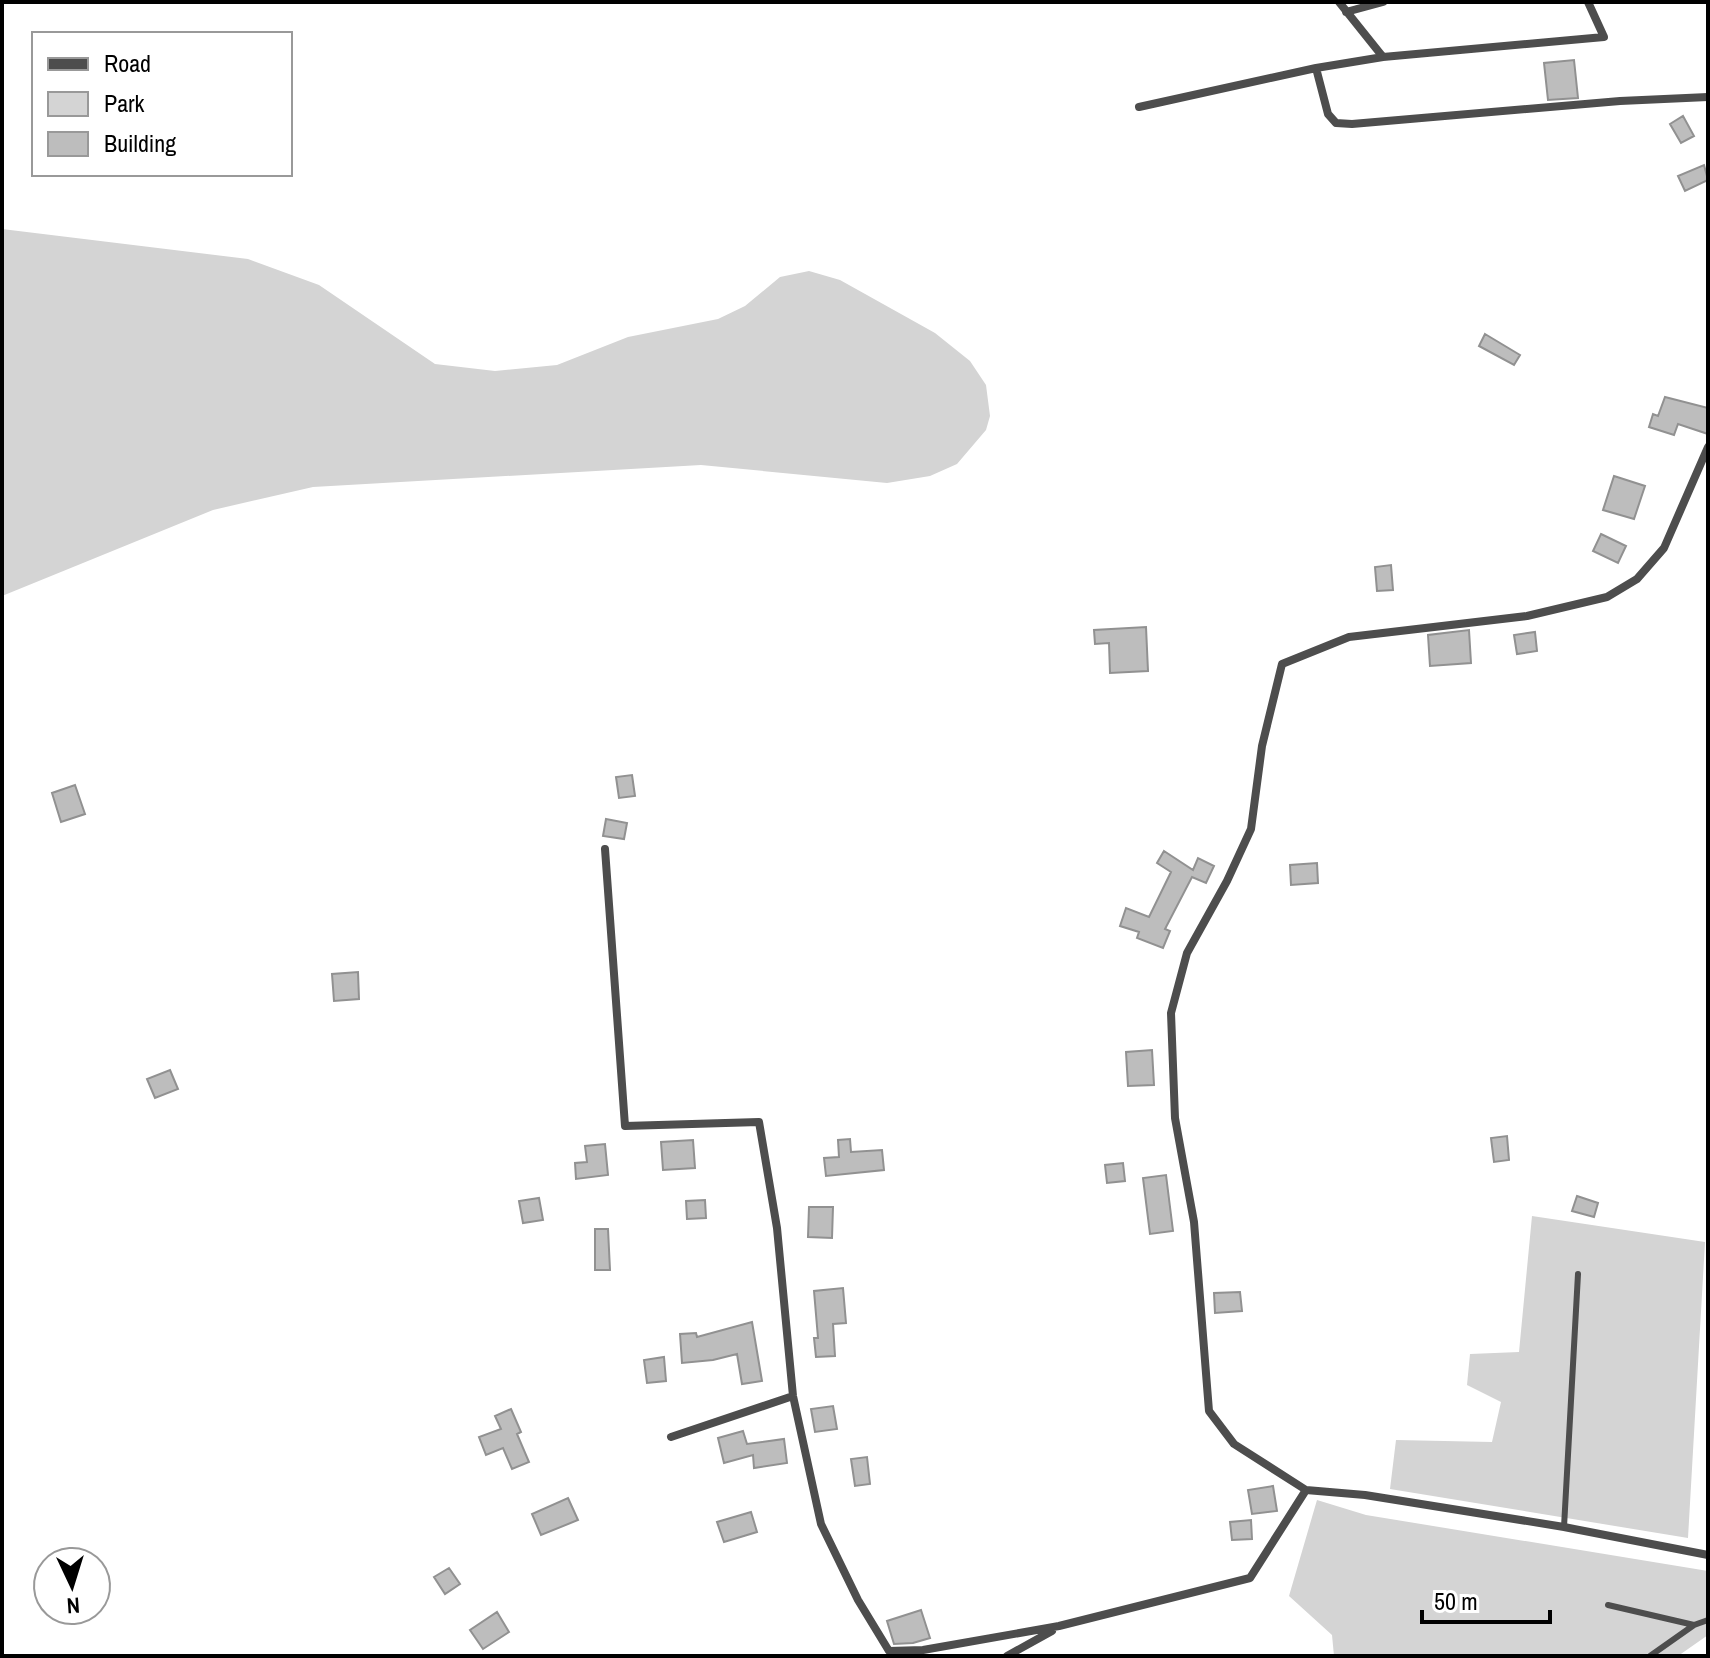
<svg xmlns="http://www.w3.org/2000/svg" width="1710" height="1658" font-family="'Archivo Narrow',sans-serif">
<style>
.green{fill:#d4d4d4}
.building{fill:#bdbdbd;stroke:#919191;stroke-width:2}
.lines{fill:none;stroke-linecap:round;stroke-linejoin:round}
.service{stroke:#4d4d4d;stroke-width:6}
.minor{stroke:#4d4d4d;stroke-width:8}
</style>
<rect width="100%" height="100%" fill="#fff"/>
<path class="green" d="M 2,229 L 248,259 L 319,285 L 435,364 L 495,371 L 557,365 L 628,337 L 718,319 L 745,306 L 780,277 L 809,271 L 840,280 L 935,333 L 970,361 L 986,385 L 990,416 L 986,430 L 957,464 L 930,476 L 887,483 L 701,465 L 313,487 L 213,510 L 2,596 Z
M 1532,1216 L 1705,1242 L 1688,1538 L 1390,1489 L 1396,1440 L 1492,1442 L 1501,1402 L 1467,1385 L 1470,1354 L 1519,1352 Z
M 1317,1500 L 1366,1515 L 1708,1571 L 1708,1635 L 1678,1656 L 1334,1656 L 1332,1635 L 1289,1596 Z"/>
<path class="building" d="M 1574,60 L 1578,98 L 1548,100 L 1544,63 Z
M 1683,116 L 1694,136 L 1681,143 L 1670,124 Z
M 1704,165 L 1708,180 L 1685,191 L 1678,176 Z
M 1485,334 L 1520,355 L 1514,365 L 1479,346 Z
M 1665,397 L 1708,408 L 1708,434 L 1678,424 L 1674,435 L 1649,427 L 1653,414 L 1658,416 Z
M 1614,476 L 1645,486 L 1634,519 L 1603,510 Z
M 1601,534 L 1626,546 L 1618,563 L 1593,551 Z
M 1391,565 L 1393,590 L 1377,591 L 1375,567 Z
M 1146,627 L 1148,671 L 1110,673 L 1109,643 L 1095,644 L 1094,630 Z
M 1469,630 L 1471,663 L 1430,666 L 1428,635 Z
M 1535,632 L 1537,651 L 1517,654 L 1514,635 Z
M 632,775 L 635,796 L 619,798 L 616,777 Z
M 75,785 L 85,814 L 61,822 L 52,793 Z
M 606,819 L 627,823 L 624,839 L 603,836 Z
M 1164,851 L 1193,870 L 1198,858 L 1214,866 L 1206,883 L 1192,877 L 1165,929 L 1170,931 L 1163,948 L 1137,938 L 1139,932 L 1120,926 L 1126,908 L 1149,917 L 1171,872 L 1157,863 Z
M 1317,863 L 1318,883 L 1291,885 L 1290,865 Z
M 358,972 L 359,999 L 334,1001 L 332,974 Z
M 1152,1050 L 1154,1085 L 1128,1086 L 1126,1052 Z
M 170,1070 L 178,1089 L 155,1098 L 147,1079 Z
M 1507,1136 L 1509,1160 L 1494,1162 L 1491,1138 Z
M 850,1139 L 851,1152 L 882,1150 L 884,1170 L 826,1176 L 824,1158 L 839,1157 L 838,1140 Z
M 693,1140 L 695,1168 L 663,1170 L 661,1142 Z
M 605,1144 L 608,1175 L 576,1179 L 575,1163 L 587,1162 L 585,1146 Z
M 1123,1163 L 1125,1181 L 1107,1183 L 1105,1165 Z
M 1166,1175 L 1173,1231 L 1150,1234 L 1143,1178 Z
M 1577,1196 L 1598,1203 L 1594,1217 L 1572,1211 Z
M 539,1198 L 543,1220 L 523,1223 L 519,1201 Z
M 705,1200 L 706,1218 L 687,1219 L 686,1201 Z
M 809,1207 L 833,1207 L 832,1238 L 808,1237 Z
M 595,1229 L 608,1229 L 610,1270 L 595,1270 Z
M 843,1288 L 846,1323 L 833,1324 L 835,1356 L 816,1357 L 814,1338 L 818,1338 L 814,1291 Z
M 1240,1292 L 1242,1311 L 1215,1313 L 1214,1293 Z
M 752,1322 L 762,1381 L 742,1384 L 737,1354 L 713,1360 L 682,1363 L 680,1334 L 696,1333 L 697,1337 Z
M 664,1357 L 666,1381 L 647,1383 L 644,1360 Z
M 833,1406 L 837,1429 L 815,1432 L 811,1409 Z
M 511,1409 L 521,1432 L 517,1434 L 529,1462 L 512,1469 L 503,1448 L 486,1455 L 479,1437 L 501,1429 L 495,1416 Z
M 743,1431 L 747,1444 L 784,1439 L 787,1463 L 754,1468 L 753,1455 L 724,1463 L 718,1438 Z
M 867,1457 L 870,1484 L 855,1486 L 851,1459 Z
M 1273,1486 L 1277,1511 L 1252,1514 L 1248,1490 Z
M 568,1498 L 578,1520 L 541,1535 L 532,1514 Z
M 751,1512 L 757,1532 L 724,1542 L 717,1522 Z
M 1251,1520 L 1252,1539 L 1232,1540 L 1230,1522 Z
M 449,1568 L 460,1584 L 445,1594 L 434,1577 Z
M 921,1610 L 930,1638 L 913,1643 L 894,1644 L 887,1621 Z
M 497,1612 L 509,1632 L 483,1649 L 470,1630 Z"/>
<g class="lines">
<path class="service" d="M 1564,1527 L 1578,1274
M 1608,1605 L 1694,1625
M 1650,1656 L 1694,1625 L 1708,1620"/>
<path class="minor" d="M 1339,2 L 1383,57 L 1604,37 L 1588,2
M 1346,12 L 1383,2
M 1316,68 L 1328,114 L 1336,123 L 1352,124 L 1620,101 L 1708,97
M 1139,107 L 1316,68 L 1383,57
M 1708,447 L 1664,548 L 1637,579 L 1607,597 L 1527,616 L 1349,637 L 1282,664 L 1262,746 L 1251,829 L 1227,881 L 1187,953 L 1171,1013 L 1175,1118 L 1194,1222 L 1209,1411 L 1234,1444 L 1306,1490 L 1365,1495 L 1564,1527 L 1708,1555
M 605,849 L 625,1126 L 759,1122 L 777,1228 L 793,1396 L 821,1524 L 858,1600 L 889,1651 L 923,1650 L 1059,1626 L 1250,1578 L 1306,1490
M 671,1437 L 793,1396
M 1007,1656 L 1052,1631"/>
</g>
<rect width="1710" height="1658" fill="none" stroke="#000000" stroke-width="8"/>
<rect x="32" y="32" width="260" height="144" fill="#ffffff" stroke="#999999" stroke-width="2"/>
<rect x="48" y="58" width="40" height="12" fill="#4d4d4d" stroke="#999999" stroke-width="2"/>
<text x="104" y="72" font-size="24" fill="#000000">Road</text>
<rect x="48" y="92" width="40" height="24" fill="#d4d4d4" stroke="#999999" stroke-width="2"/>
<text x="104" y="112" font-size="24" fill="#000000">Park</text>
<rect x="48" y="132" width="40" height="24" fill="#bdbdbd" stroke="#999999" stroke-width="2"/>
<text x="104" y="152" font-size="24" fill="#000000">Building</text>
<g transform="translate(72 1586) rotate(176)"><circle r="38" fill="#ffffff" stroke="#999999" stroke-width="2"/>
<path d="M0-6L14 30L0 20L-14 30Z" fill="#000000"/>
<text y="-12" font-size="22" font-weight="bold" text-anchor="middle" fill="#000000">N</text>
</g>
<path d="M1422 1610v12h128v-12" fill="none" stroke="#000000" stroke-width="4"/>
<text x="1434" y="1610" font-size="24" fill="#000000" stroke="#ffffff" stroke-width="6" paint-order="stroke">50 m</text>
</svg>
